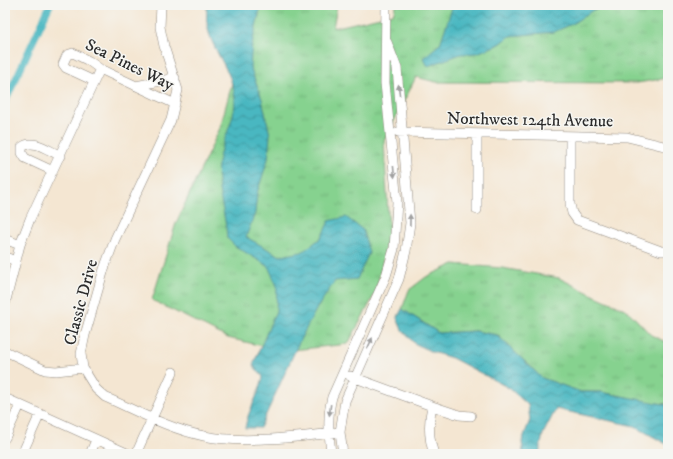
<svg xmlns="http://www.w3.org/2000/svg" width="673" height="459" font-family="'IM FELL DW Pica',serif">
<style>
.grass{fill:url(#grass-tufts);stroke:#587e5d}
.water{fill:url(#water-waves);stroke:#3a7176}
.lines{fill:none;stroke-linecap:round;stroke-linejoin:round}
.canal{stroke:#48b7c1;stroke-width:7}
.minor-casing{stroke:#90887e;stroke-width:10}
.minor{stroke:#fff;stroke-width:9}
.oneway{fill:#a0a0a0}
.labels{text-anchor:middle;stroke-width:3;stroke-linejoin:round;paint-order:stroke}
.street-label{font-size:17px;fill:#2b2b2b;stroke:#f6f6f2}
</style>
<defs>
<pattern id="grass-tufts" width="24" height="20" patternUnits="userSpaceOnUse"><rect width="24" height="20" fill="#86d28f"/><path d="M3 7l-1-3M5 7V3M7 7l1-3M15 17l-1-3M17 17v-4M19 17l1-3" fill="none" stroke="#74b47c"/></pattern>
<pattern id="water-waves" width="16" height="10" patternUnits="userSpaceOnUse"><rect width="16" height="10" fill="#48b7c1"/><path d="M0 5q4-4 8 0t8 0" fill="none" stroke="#3c959d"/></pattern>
</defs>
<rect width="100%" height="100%" fill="#f6f6f2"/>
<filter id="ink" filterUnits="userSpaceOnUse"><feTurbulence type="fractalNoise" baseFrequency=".025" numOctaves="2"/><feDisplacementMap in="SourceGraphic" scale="8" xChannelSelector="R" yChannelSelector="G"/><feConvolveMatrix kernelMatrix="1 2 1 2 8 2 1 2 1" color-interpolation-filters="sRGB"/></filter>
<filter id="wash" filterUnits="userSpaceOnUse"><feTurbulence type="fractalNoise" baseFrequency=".012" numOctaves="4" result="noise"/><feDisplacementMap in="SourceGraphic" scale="16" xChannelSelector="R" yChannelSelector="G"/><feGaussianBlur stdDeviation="0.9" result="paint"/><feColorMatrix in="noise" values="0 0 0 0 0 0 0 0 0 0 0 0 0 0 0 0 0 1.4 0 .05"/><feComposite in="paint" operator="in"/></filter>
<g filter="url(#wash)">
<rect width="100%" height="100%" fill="#f4e6d2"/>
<path class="grass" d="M 238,5 L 337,5 L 333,28 L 393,14 L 396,5 L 668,5 L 668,78 L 637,83 L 436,82 L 416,77 L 384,141 L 389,231 L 376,292 L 348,344 L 284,351 L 228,338 L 152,300 L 176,223 L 220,128 L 236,68 Z
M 454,264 L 502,268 L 559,278 L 589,293 L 627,310 L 651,335 L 668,343 L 668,404 L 643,402 L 601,392 L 581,392 L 542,378 L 497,335 L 475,331 L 439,333 L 402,309 L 409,290 L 426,277 Z"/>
<path class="water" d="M 207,5 L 261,5 L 252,44 L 250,67 L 262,99 L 270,135 L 268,159 L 257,193 L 255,213 L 246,237 L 280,256 L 302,252 L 321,238 L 329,221 L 346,217 L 363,230 L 369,253 L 357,279 L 335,281 L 317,308 L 300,340 L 260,428 L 245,428 C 248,410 259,395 263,377 L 253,365 L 276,311 L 277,286 L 268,266 L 235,246 L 227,238 C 226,213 215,188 218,163 C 221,141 236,120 235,98 C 233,70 210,50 207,23 C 206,18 207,11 207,5 Z
M 453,5 L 610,5 L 593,10 L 572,24 L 554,32 L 510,36 L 500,44 L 477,53 L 461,54 L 428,66 L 423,58 L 440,44 Z
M 402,309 L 439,333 L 475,331 L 497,335 L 542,378 L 581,392 L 601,392 L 668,405 L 668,445 L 634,426 L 556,409 L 543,434 L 539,454 L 523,454 L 522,441 L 530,420 L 528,405 L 509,388 L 452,358 L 432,352 L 414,343 L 402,330 L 397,318 Z"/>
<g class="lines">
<path class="canal" d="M 5,102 L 50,5
M 239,454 L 240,452"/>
</g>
</g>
<g filter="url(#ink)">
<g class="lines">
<defs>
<path id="minor" d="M 161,5 L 160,27 L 164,46 L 178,90 L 171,120 L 115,239 L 104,269 L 85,335 L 81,354 L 83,368 L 96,389 L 105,397 C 137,411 169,429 204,436 C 241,444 301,437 340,432
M 94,81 L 66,68 L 63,64 L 67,55 L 73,53 L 89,61 L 100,69 L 175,104
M 136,86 L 175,78
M 398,132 L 627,137 L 668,147
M 570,136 L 570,204 L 572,213 L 577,220 L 661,251 L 668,251
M 53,171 L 25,158 L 22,153 L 22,147 C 33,138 49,151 61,156
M 477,210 L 477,135
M 5,239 L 20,245
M 5,257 L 16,261
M 5,304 L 20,245 L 30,219 L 100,69
M 5,351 L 45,370 L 56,371 L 83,368
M 350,376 L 432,406 L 459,415 L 471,416
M 5,398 L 129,454
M 432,406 C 428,423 428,437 434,454
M 5,438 L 20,405
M 22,454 L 40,414
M 90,454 L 96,440
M 136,454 L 173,372
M 331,454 C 329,434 327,416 332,397 L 386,276 L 394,249 L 397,202 L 385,83 L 386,5
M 343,454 L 340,432 L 345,401 L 399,279 L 406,251 L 410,223 L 397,68 L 387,42"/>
</defs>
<use href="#minor" class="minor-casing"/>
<use href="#minor" class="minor"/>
</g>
<defs><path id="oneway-solid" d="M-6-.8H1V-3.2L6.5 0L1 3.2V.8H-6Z"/></defs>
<g class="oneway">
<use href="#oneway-solid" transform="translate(399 90) rotate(-96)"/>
<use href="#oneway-solid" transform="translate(394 172) rotate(84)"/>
<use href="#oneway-solid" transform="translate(410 220) rotate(-89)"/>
<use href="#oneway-solid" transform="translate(370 343) rotate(-66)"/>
<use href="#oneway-solid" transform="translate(330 410) rotate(97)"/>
</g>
</g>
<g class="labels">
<g class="street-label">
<text transform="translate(130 64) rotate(26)" y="6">Sea Pines Way</text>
<text transform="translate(530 119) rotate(1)" y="6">Northwest 124th Avenue</text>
<text transform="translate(80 302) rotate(-75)" y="6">Classic Drive</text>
</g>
</g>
<rect width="673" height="459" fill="none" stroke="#f6f6f2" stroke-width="20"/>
</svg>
